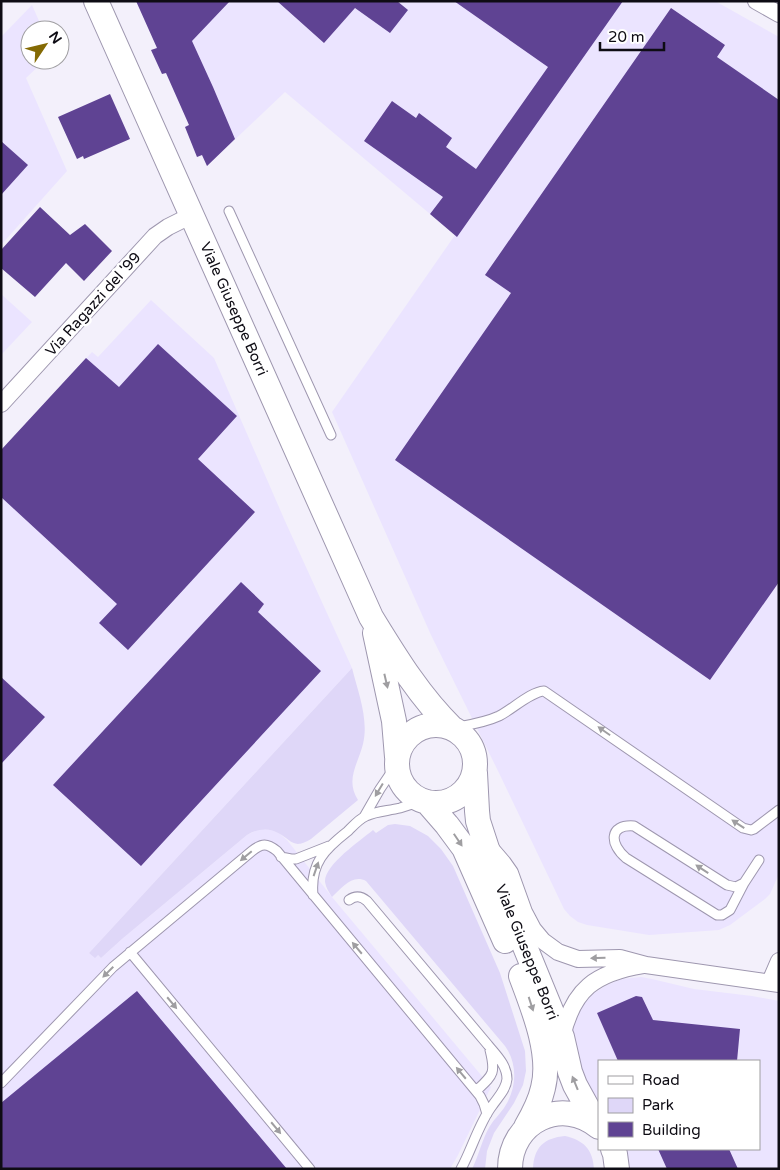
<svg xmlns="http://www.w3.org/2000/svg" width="780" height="1170" font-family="'Varela Round',sans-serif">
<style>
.built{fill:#ebe4ff}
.green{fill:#dfd7f8}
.building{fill:#5f4393}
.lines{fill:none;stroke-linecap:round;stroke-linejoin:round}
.lane-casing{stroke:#9e97af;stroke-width:11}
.street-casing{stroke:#9e97af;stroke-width:18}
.secondary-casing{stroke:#9e97af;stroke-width:26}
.lane{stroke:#fff;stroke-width:9}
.street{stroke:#fff;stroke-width:16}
.secondary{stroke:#fff;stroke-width:24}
.oneway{fill:#9f9ea1}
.labels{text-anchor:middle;stroke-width:5;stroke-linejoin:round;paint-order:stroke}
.street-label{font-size:15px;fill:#0e0c14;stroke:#fff}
</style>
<rect width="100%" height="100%" fill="#f3f0fb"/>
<path class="built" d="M 136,1 L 715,1 L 779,37 L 779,874 L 770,894 L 765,899 L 730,925 L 719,930 L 649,935 L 587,925 L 578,922 L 570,916 L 564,909 L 499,773 L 431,635 L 332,412 L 455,235 L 285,92 L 207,166 L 202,155 L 197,157 L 185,127 L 189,125 L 166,73 L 162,74 L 151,50 L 155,49 L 165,38 L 157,20 L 147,25 Z
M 32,5 L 43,30 L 30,30 L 30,60 L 45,60 L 26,78 L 67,171 L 1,245 L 1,37 Z
M 1,294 L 32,322 L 1,355 Z
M 151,300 L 214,358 L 285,521 L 352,668 L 89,953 L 98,955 L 101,958 L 122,939 L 247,835 L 255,831 L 263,829 L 272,830 L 280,834 L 287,840 L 332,897 L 491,1087 L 458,1155 L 450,1169 L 1,1169 L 1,451 L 92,352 L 98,357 Z
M 641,977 L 652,979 L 694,989 L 752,996 L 779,1001 L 779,1169 L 629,1169 L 627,1149 L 759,1149 L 759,1061 L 599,1061 L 599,1107 L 587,1092 L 572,1034 L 574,1023 L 578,1013 L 583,1005 L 593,994 L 605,986 L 621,979 Z"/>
<path class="green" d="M 352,668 C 358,692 369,719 363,744 C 358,764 345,780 358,800 L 311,839 C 293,850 292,840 278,833 C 268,827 257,829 247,835 L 122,939 L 101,958 L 98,955 L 95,958 L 89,953 Z
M 395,824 L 410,826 L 428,836 L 441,849 L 453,866 L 500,973 L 525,1051 L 526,1071 L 523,1085 L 514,1103 L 494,1133 L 487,1151 L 485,1169 L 472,1169 C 479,1155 482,1139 490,1126 C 494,1119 500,1114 504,1108 C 517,1089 518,1064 505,1046 L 366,881 C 352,874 342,888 332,897 C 329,892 326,888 325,882 C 324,865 360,841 373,830 L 376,833 L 388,825 Z
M 565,1136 C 583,1140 593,1149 594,1169 L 533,1169 C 534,1147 544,1138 565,1136 Z"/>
<path class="building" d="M 136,1 L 230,1 L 192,41 L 213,87 L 235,139 L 207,166 L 202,155 L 197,157 L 185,127 L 189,125 L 166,73 L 162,74 L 151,50 L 157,48 Z
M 277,1 L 397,1 L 408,10 L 390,33 L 355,8 L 324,43 Z
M 454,1 L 623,1 L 457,237 L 430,214 L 443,197 L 364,141 L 392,101 L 416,118 L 419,113 L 452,138 L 446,147 L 476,169 L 548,67 Z
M 671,8 L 725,45 L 717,57 L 779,100 L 779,582 L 710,680 L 395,460 L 511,293 L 485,275 Z
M 110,94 L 130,139 L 84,159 L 83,156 L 77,159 L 58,117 Z
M 1,141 L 28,165 L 1,195 Z
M 40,207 L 70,235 L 85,224 L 112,251 L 84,281 L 66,263 L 35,297 L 1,268 L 1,250 Z
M 158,344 L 237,416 L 198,459 L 255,512 L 128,650 L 99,623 L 117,604 L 1,497 L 1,450 L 86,358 L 119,387 Z
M 241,582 L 264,604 L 258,612 L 321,671 L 141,866 L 53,785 Z
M 1,677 L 45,717 L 1,764 Z
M 137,991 L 287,1169 L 1,1169 L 1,1103 Z
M 636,996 L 642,997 L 653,1020 L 740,1029 L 737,1061 L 618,1061 L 597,1013 Z
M 658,1149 L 729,1149 L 738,1169 L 667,1169 Z"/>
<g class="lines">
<defs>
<path id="lane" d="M 229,211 L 331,435
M 452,728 C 468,725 484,723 499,716 C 513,709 530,692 544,691 L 743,828 L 751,830 L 754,829 L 779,810
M 364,817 L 380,789 L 397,764
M 281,857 L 291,859 L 296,859 L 329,846
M 744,883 L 736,887 L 727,885 L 634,826 C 608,824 610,845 626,858 L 717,915 L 722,915 L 730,910 L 744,883 L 759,860
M 313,895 C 310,863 325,849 348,831 C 353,826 359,819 366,816 C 376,811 388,811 400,808 C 407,806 414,803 422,801
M 349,900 C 356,895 361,896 367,901 L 488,1045 C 496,1055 507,1065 507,1079 C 506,1090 498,1097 492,1106 C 479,1123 472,1149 461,1169
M 130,952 L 310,1169
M 1,1083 L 113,967 L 252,851 C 262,843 267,843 277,851 L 480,1096 L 484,1104 L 487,1114
M 476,1091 C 493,1075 496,1074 490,1050"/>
<path id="street" d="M 756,1 L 779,14
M 1,404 L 155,236 L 168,227 L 192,215
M 491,849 L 503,863 L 510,873 L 524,912 L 533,929 L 543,941 L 558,952 L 578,959 L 620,958 L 646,965 L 779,984
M 770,982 L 779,961
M 562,1037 C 573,989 595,973 643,965"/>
<path id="secondary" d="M 96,1 L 371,617 C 395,656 419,696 452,728
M 375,633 L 394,721 L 397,757
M397 764a39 39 0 1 1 78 0a39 39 0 1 1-78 0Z
M 475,773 L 477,811 L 478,821 L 496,876 L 562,1037 L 570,1072 L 575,1085 L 597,1125
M 427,802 L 447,825 L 464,848 L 505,941
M 521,976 C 533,1008 552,1054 543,1088 C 540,1102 533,1115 526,1127
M 613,1149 L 615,1154 L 617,1169
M 510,1169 C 510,1121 562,1096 599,1127"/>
</defs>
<use href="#lane" class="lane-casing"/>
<use href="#street" class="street-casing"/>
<use href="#secondary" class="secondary-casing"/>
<use href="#lane" class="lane"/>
<use href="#street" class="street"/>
<use href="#secondary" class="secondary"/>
</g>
<defs><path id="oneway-solid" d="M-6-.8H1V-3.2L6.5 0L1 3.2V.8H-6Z" transform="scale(1.25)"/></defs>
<g class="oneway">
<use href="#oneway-solid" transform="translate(386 681) rotate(77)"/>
<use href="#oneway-solid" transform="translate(604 731) rotate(-145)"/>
<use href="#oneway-solid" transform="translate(379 790) rotate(121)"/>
<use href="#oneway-solid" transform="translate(738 824) rotate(-147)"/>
<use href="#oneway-solid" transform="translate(458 840) rotate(56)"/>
<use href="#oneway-solid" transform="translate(246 856) rotate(140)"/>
<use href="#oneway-solid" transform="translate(316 869) rotate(-71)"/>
<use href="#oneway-solid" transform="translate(702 869) rotate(-147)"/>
<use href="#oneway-solid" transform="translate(357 948) rotate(-130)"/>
<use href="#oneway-solid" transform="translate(598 958) rotate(178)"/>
<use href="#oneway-solid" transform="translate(108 972) rotate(135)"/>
<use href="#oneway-solid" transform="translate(172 1003) rotate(50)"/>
<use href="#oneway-solid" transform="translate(531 1004) rotate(72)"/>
<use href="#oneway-solid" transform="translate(461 1073) rotate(-130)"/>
<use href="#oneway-solid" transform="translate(575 1083) rotate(-112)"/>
<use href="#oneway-solid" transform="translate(276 1128) rotate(50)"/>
</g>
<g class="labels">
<g class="street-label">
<text transform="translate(93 304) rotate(-48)" y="5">Via Ragazzi del '99</text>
<text transform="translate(234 309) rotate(66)" y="5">Viale Giuseppe Borri</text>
<text transform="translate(527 952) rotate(68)" y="5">Viale Giuseppe Borri</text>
</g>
</g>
<rect width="780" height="1170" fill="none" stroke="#0e0c14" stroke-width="5"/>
<rect x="598" y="1060" width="162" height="90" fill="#ffffff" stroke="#9f9ea1"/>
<rect x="608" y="1076" width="25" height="8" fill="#ffffff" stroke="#9f9ea1"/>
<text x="642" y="1085" font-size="15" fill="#0e0c14">Road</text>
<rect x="608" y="1098" width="25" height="15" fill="#dfd7f8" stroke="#9f9ea1"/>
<text x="642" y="1110" font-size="15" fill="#0e0c14">Park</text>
<rect x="608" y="1122" width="25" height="15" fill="#5f4393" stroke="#9f9ea1"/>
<text x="642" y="1135" font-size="15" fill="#0e0c14">Building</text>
<g transform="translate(45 45) rotate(55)"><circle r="24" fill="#ffffff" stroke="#9f9ea1"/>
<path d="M0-4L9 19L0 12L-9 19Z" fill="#846a04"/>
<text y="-8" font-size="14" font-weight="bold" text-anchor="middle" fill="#0e0c14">N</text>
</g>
<path d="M600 42v8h64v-8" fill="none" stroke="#0e0c14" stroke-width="2.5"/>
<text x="608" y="42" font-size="15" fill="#0e0c14" stroke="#ffffff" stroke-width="4" paint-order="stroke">20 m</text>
</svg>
